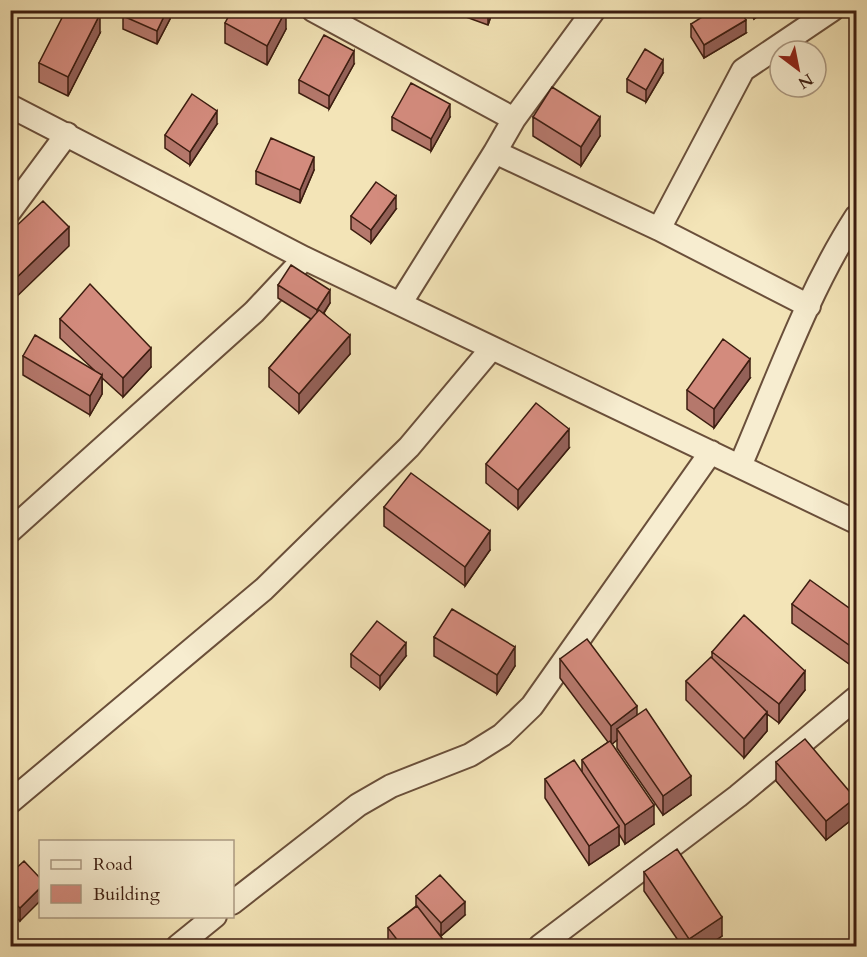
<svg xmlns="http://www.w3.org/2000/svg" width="867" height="957" font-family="Cardo,serif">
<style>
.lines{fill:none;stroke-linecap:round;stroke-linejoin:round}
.minor-casing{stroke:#6a4f3a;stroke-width:26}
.minor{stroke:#f7edd0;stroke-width:22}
.wall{fill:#b5786c;stroke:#3c1d10;stroke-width:1.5}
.shaded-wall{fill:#946158;stroke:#3c1d10;stroke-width:1.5}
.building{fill:#d38b7d;stroke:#3c1d10;stroke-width:1.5}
</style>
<rect width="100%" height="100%" fill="#f3e4b7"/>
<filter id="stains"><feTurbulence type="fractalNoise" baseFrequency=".00333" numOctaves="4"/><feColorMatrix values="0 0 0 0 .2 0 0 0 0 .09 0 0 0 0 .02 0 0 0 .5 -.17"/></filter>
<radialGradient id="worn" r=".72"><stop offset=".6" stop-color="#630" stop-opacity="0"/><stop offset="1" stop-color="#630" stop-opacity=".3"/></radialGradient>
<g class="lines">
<defs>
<path id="minor" d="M 313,10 L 514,119 L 594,10
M 10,106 L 304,258 L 856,522
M 514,119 L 495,152 L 659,229 L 809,306
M 10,211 L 67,134
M 659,229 L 743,70 L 832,10
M 400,304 L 495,152
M 740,466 C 776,383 807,293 856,217
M 10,531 L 254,312 L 298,265
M 10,802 L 264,589 L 409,447 L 492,348
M 232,903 L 358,805 L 391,786 L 470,755 L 502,735 L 532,706 L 711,452
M 178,946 L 215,916
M 540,946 L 738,796 L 856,698"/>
</defs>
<use href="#minor" class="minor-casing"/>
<use href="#minor" class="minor"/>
</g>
<path class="wall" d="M 170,10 L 170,19 L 157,44 L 123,29 L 123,16 Z
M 452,10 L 493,10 L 488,25 L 452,12 Z
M 748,10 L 766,10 L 754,19 Z
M 225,23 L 286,29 L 267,65 L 225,43 Z
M 691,24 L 746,33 L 704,58 L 691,37 Z
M 100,33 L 68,96 L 39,82 L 39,63 Z
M 856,38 L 856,63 L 854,59 L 854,40 Z
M 354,64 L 329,109 L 299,93 L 299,80 Z
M 663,73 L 646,102 L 627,92 L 627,79 Z
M 392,117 L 450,117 L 431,151 L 392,130 Z
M 533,117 L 600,136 L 581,166 L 533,136 Z
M 217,124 L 190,165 L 165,148 L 165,135 Z
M 314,170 L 300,203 L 256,184 L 256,171 Z
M 396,209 L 371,243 L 351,229 L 351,216 Z
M 278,285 L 330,303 L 324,313 L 350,354 L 299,413 L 269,387 L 269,368 L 311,319 L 278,298 Z
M 60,319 L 151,367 L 123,397 L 102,378 L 102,394 L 90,415 L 23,375 L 23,356 L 93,369 L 60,338 Z
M 750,378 L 714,428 L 687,409 L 687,390 Z
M 569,448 L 518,509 L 486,483 L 486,464 Z
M 384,507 L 490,550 L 465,586 L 384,526 Z
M 792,604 L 856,613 L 856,669 L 792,623 Z
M 434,637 L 515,666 L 497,694 L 434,656 Z
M 712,652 L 805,690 L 779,723 L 767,714 L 767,731 L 744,758 L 686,700 L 686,681 L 712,658 Z
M 351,654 L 406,656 L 380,689 L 351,667 Z
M 560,659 L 637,715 L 691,795 L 663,815 L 617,748 L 617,740 L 612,744 L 654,824 L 625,844 L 619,834 L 619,845 L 589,865 L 545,798 L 545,779 L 582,772 L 582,760 L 608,742 L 560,678 Z
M 776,762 L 855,817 L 826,840 L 776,781 Z
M 644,872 L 722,936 L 707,946 L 682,946 L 644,891 Z
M 10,874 L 40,878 L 20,921 L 10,912 Z
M 416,896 L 465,915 L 441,936 L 435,930 L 448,946 L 388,946 L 388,928 L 416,906 Z"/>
<path class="shaded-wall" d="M 167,10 L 170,10 L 170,19 L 157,44 L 157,31 Z
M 286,10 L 286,29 L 267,65 L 267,46 Z
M 489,10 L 493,10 L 488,25 L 488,12 Z
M 754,10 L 766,10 L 754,19 Z
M 100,14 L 100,33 L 68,96 L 68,77 Z
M 746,20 L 746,33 L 704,58 L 704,45 Z
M 354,51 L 354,64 L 329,109 L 329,96 Z
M 663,60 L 663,73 L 646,102 L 646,90 Z
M 450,104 L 450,117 L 431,151 L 431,139 Z
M 217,111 L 217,124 L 190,165 L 190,152 Z
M 600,117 L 600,136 L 581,166 L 581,147 Z
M 314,157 L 314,170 L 300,203 L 300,190 Z
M 396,196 L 396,209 L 371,243 L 371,230 Z
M 69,227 L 69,246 L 10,303 L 10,284 Z
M 330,290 L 330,303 L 317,323 L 317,310 Z
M 350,335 L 350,354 L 299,413 L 299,394 Z
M 151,348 L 151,367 L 123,397 L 123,378 Z
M 750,359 L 750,378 L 714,428 L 714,409 Z
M 102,375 L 102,394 L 90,415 L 90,396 Z
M 569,429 L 569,448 L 518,509 L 518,490 Z
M 490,531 L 490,550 L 465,586 L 465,567 Z
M 406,643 L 406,656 L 380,689 L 380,676 Z
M 515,647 L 515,666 L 497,694 L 497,675 Z
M 805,671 L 805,690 L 779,723 L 779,704 Z
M 637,706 L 637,725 L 617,729 L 617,740 L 611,745 L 611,726 Z
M 767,712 L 767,731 L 744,758 L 744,739 Z
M 691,776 L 691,795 L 663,815 L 663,796 Z
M 855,798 L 855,817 L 826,840 L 826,821 Z
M 654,805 L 654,824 L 625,844 L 625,825 Z
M 619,826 L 619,845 L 589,865 L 589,846 Z
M 40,888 L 40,901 L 20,921 L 20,908 Z
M 465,902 L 465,915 L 441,936 L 441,923 Z
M 722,917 L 722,936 L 707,946 L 689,946 L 689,939 Z"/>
<path class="building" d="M 66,10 L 92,10 L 100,14 L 68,77 L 39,63 Z
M 125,10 L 167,10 L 157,31 L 123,16 Z
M 232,10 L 286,10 L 267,46 L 225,23 Z
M 713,10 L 740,10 L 746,20 L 704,45 L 691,24 Z
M 324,35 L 354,51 L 329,96 L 299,80 Z
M 645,49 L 663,60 L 646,90 L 627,79 Z
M 411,83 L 450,104 L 431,139 L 392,117 Z
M 552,87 L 600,117 L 581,147 L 533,117 Z
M 192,94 L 217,111 L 190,152 L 165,135 Z
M 271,138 L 314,157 L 300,190 L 256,171 Z
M 376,182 L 396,196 L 371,230 L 351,216 Z
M 43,201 L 69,227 L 10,284 L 10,232 Z
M 291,265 L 330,290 L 317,310 L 278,285 Z
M 90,284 L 151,348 L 123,378 L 60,319 Z
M 319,310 L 350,335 L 299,394 L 269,368 Z
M 35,335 L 102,375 L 90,396 L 23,356 Z
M 723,339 L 750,359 L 714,409 L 687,390 Z
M 536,403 L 569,429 L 518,490 L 486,464 Z
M 411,473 L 490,531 L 465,567 L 384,507 Z
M 810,580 L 856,613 L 856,650 L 792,604 Z
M 452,609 L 515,647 L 497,675 L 434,637 Z
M 744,615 L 805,671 L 779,704 L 712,652 Z
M 377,621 L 406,643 L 380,676 L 351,654 Z
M 587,639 L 637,706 L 611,726 L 560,659 Z
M 711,657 L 767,712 L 744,739 L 686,681 Z
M 646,709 L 691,776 L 663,796 L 617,729 Z
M 805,739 L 855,798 L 826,821 L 776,762 Z
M 610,741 L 654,805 L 625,825 L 582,760 Z
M 574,760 L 619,826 L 589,846 L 545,779 Z
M 677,849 L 722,917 L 689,939 L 644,872 Z
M 24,861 L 40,878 L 40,888 L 20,908 L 10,899 L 10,874 Z
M 440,875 L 465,902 L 441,923 L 416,896 Z
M 417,906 L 448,946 L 402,946 L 388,928 Z
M 380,943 L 382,946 L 375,946 Z"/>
<rect width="867" height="957" fill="none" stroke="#f3e4b7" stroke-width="36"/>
<rect x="12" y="12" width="843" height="933" fill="none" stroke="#3c1d10" stroke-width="3"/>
<rect x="18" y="18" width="831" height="921" fill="none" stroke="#3c1d10" stroke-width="1.5"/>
<rect x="39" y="840" width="195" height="78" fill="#f7edd0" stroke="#ac9a83" stroke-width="1.5"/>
<rect x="51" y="860" width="30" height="9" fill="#f7edd0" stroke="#ac9a83" stroke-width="1.5"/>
<text x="93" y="870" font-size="18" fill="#3c1d10">Road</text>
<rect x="51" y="885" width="30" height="18" fill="#d38b7d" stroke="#ac9a83" stroke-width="1.5"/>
<text x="93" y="900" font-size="18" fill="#3c1d10">Building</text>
<g transform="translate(798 69) rotate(148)"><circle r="28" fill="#f7edd0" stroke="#ac9a83" stroke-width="1.5"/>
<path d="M0-4.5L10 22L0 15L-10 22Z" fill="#8f2418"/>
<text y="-9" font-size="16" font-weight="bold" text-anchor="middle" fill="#3c1d10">N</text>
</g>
<rect width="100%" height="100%" filter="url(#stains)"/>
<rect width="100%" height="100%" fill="url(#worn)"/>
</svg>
